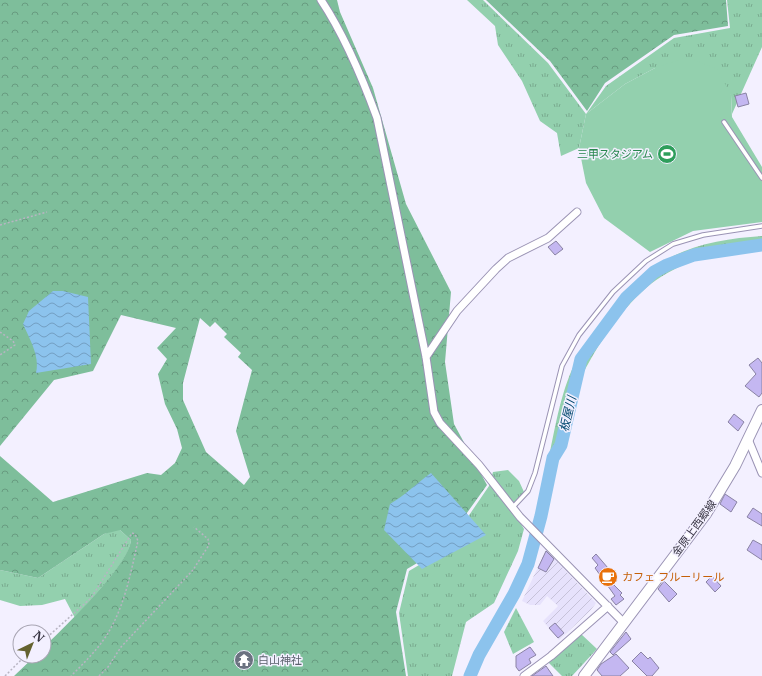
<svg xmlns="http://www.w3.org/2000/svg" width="762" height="676" font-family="'Libre Baskerville','Noto Sans JP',serif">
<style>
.industrial{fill:url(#industrial-furrows)}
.grass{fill:url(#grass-tufts)}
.forest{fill:url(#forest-crowns);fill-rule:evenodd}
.pitch{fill:#93d0ae}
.water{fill:url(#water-waves)}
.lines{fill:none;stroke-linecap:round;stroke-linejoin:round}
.river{stroke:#8cc3ed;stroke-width:13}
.building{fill:#c4b7f1;stroke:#8a83a4}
.lane-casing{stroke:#9a93b4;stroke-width:5.5}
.street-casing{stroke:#9a93b4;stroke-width:9}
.secondary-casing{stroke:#9a93b4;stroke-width:12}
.path{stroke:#b8b5c3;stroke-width:1.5;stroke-dasharray:2 2;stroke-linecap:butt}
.lane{stroke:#fff;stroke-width:3.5}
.street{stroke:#fff;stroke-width:7}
.secondary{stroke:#fff;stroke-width:10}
.labels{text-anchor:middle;stroke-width:3;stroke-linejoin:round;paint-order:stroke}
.leisure-label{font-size:11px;fill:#27864d;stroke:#f3f0ff;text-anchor:end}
.street-label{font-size:11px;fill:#373442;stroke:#f3f0ff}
.food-label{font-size:11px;fill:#c56008;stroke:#f3f0ff;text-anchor:start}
.worship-label{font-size:11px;fill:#5b616d;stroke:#f3f0ff;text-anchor:start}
.water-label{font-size:12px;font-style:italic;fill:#044a71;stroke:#f3f0ff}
</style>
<defs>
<pattern id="industrial-furrows" width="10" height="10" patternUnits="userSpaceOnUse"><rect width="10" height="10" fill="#e7e2fc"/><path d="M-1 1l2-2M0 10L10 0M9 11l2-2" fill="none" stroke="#c7c2d9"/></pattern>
<pattern id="grass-tufts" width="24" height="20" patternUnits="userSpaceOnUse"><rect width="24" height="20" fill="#93d0ae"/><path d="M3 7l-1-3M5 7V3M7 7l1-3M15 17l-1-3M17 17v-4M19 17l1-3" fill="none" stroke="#79aa8f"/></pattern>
<pattern id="forest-crowns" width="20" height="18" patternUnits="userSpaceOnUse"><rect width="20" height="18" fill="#7ebe9b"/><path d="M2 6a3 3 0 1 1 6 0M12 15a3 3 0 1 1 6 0" fill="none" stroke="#689b80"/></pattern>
<pattern id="water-waves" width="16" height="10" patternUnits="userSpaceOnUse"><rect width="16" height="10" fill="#8cc3ed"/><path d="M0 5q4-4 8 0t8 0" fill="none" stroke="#739fc2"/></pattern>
</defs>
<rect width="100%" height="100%" fill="#f3f0ff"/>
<path class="industrial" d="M 546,550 L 596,603 L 590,611 L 559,640 L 543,621 L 558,606 L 547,596 L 540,605 L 530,605 L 522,601 Z"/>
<path class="grass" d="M 467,0 L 483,0 L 548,63 L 586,114 L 606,86 L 674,38 L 730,28 L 727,0 L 762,0 L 762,47 L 732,114 L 731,95 L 655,68 L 625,84 L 586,114 L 579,148 L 561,156 L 557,133 L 540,121 L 522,81 L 498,45 L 495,26 Z
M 762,236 L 762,242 L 696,251 L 671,257 C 699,243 731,238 762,236 Z
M 685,260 L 693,260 C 677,268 659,276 646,288 C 618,312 592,353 577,386 C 581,362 594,346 608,327 C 629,299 651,272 685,260 Z
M 581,352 L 575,367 L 558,447 L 550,452 C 557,418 563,382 581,352 Z
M 508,470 L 519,481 L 524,492 L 514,512 L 524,529 L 518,551 L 494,603 L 466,622 L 452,676 L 408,676 L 399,613 L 409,571 L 446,549 L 489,486 L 493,472 Z
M 115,530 L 120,530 L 131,540 C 130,560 89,601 75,618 L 65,599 L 42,605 L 20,606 L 0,600 L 0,570 L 38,578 L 104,534 Z
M 516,608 L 534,642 L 513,654 L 504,632 Z
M 580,633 L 597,649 L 572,676 L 562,676 L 547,661 Z"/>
<path class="forest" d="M 0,0 L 337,0 L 340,12 L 373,88 L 406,204 L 451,292 L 445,362 L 454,424 L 487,485 L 441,549 L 407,569 L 396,612 L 406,676 L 14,676 L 35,656 L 44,656 L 44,647 C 64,628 129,565 131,540 L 120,530 L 104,534 L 38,578 L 0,570 L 0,456 L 53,502 L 147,473 L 161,475 L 175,463 L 182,448 L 177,429 L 165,404 L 158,374 L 167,359 L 157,348 L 176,328 L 121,315 L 93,371 L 54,380 L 0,446 ZM 200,318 L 210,327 L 215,322 L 227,334 L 224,337 L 241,353 L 238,357 L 252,370 L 236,431 L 250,477 L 244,485 L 206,452 L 183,400 L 183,383 Z
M 486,0 L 726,0 L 728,26 L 674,35 L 605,83 L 587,111 L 550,61 Z"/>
<path class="pitch" d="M 687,57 L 717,69 L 731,95 L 732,117 L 762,167 L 762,222 L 693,231 L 650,252 L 604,218 L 586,183 L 579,148 L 586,114 L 625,84 L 655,68 Z"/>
<path class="water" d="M 53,291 L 63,291 L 88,297 L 91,364 L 36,373 C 40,356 30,340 23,324 L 29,311 Z
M 431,473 L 486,535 L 422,569 L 384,530 L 390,504 C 405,495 416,484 431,473 Z"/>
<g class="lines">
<path class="river" d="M 470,676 L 479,655 L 514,594 L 528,564 L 541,516 L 553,458 L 561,445 L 581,359 L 626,298 L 654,272 L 667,265 L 694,255 L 762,245"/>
</g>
<path class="building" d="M 746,93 L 749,104 L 738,107 L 735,96 Z
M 556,241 L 563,249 L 555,255 L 548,247 Z
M 758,358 L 762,363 L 762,393 L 759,397 L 745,386 L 756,374 L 749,365 Z
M 734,414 L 744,422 L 738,431 L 728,422 Z
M 725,494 L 737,502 L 731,512 L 720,504 Z
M 753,508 L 762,514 L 762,526 L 747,517 Z
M 753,540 L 762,545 L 762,560 L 747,550 Z
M 546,551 L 554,559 L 546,572 L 538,568 Z
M 596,554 L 614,575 L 613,576 L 617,581 L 613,584 L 622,593 L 620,595 L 624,599 L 616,605 L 611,599 L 615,596 L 595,568 L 598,565 L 592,558 Z
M 712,576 L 721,586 L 715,592 L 706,582 Z
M 664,581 L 677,594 L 669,602 L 658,589 Z
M 555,623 L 564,633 L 558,638 L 549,628 Z
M 626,632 L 631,639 L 613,655 L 610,652 Z
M 530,647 L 536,655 L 529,659 L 531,663 L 519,671 L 516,667 L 516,656 Z
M 641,652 L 648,659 L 650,657 L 659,668 L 652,676 L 647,676 L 632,661 Z
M 616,654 L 629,668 L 620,676 L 602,676 L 597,670 L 601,664 Z
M 546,666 L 553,676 L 532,676 Z"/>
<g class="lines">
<defs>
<path id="lane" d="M 724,122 L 762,178
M 513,507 L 528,491 L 535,473 L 562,366 L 579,335 L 613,292 L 646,261 L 673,244 L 703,235 L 762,226"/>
<path id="street" d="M 321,0 C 345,36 362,77 377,118 L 426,357 L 434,412 L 440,423 L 479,465 L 520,517 L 623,622
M 426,357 L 457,311 L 496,269 L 508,258 L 548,238 L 577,212
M 748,439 L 762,473
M 524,676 L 551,656 L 608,606"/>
<path id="secondary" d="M 584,676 L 706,514 L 735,466 L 762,410"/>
</defs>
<use href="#lane" class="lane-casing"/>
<use href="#street" class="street-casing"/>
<use href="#secondary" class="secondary-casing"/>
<path class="path" d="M 0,225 L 47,212
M 0,332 L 13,341 L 15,345 L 0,355
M 44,640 L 91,598 L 132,533 L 135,534 L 138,541 C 130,575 124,612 102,642 C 93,654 82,665 71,676
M 5,676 L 25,656
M 99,676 L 108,667 L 121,647 L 193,570 L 209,545 L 208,539 L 194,527"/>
<use href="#lane" class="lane"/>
<use href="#street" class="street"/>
<use href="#secondary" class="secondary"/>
</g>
<defs>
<symbol id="stadium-disc" viewBox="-11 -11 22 22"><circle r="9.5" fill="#2e9e5b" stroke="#f3f0ff"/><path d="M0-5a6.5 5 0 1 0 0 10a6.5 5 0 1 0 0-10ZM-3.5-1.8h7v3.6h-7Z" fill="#fff"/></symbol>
<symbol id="cafe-disc" viewBox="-11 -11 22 22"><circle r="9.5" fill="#e8710a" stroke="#f3f0ff"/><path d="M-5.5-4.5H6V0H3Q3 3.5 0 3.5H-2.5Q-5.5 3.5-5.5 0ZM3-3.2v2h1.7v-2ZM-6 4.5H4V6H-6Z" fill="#fff"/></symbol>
<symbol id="temple-disc" viewBox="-11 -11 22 22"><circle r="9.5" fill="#6b7280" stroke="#f3f0ff"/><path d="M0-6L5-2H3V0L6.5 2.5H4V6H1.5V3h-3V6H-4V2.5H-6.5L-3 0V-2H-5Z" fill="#fff"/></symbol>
</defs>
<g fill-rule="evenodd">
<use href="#stadium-disc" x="656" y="143" width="22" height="22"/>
<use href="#cafe-disc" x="597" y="566" width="22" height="22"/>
<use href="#temple-disc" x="233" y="649" width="22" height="22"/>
</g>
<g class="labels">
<g class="leisure-label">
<text x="653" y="158">三甲スタジアム</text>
</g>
<g class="street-label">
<text transform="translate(694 528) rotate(-54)" y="4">金原上西郷線</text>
</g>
<g class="food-label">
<text x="622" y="581">カフェ フルーリール</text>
</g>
<g class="worship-label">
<text x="258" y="664">白山神社</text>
</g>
<g class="water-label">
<text transform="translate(568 414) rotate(-77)" y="4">板屋川</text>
</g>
</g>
<g transform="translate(32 644) rotate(43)"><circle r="19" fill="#f3f0ff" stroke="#a8a5b3"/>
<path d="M0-3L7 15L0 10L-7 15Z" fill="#64622f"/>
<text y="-6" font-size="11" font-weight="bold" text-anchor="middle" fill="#373442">N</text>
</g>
</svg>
